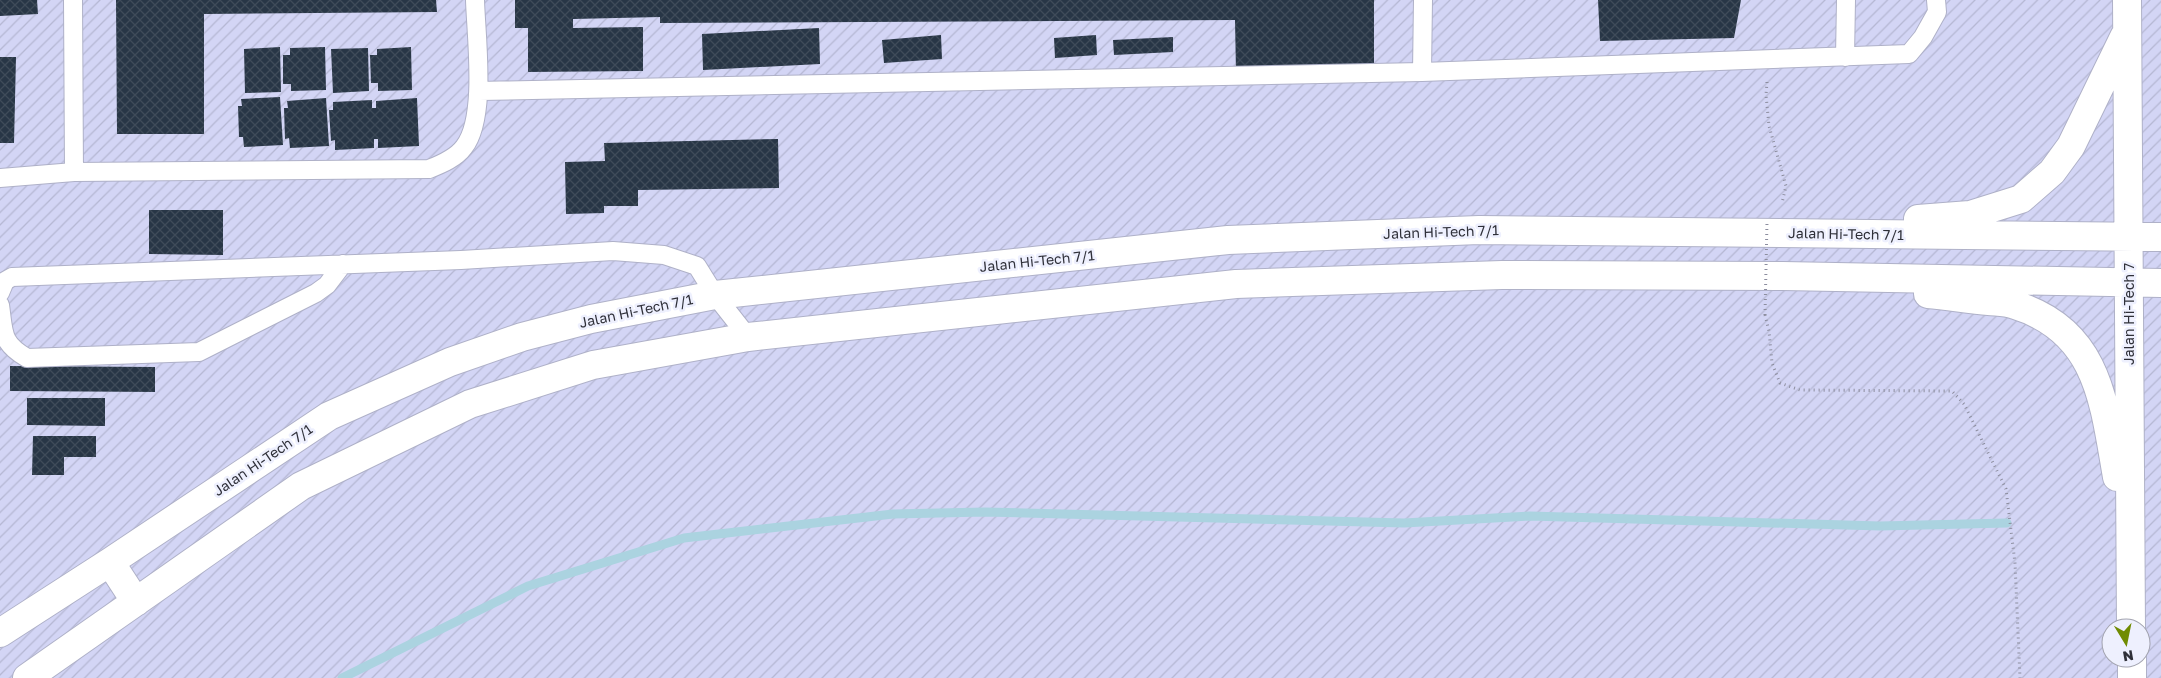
<svg xmlns="http://www.w3.org/2000/svg" width="2161" height="678" font-family="'Golos Text',sans-serif">
<style>
.industrial{fill:url(#industrial-furrows);fill-rule:evenodd}
.lines{fill:none;stroke-linecap:round;stroke-linejoin:round}
.stream{stroke:#abd3e0;stroke-width:9}
.building{fill:url(#building-cross-hatch)}
.lane-casing{stroke:#afb1c8;stroke-width:20}
.street-casing{stroke:#afb1c8;stroke-width:30}
.path{stroke:#8c8d9e;stroke-width:3;stroke-dasharray:1 4;stroke-linecap:butt}
.lane{stroke:#fff;stroke-width:18}
.street{stroke:#fff;stroke-width:28}
.path-bridge{stroke:#8c8d9e;stroke-width:3;stroke-dasharray:1 4;stroke-linecap:butt}
.labels{text-anchor:middle;stroke-width:5;stroke-linejoin:round;paint-order:stroke}
.street-label{font-size:14px;fill:#2f3039;stroke:#eef0fe}
</style>
<defs>
<pattern id="industrial-furrows" width="10" height="10" patternUnits="userSpaceOnUse" patternTransform="scale(1.25)"><rect width="10" height="10" fill="#d3d5f5"/><path d="M-1 1l2-2M0 10L10 0M9 11l2-2" fill="none" stroke="#b5b7d3"/></pattern>
<pattern id="building-cross-hatch" width="8" height="8" patternUnits="userSpaceOnUse" patternTransform="scale(1.25)"><rect width="8" height="8" fill="#283646"/><path d="M0 0l8 8M0 8l8-8" fill="none" stroke="#3f4b59"/></pattern>
</defs>
<rect width="100%" height="100%" fill="#e0e1fa"/>
<path class="industrial" d="M 0,0 L 2161,0 L 2161,678 L 0,678 ZM 2111,628 L 2141,628 L 2141,658 L 2111,658 Z"/>
<g class="lines">
<path class="stream" d="M 342,678 L 528,586 L 684,538 L 893,514 L 985,512 L 1404,523 L 1530,516 L 1880,526 L 2007,523"/>
</g>
<path class="building" d="M 0,0 L 37,0 L 38,14 L 0,16 Z
M 116,0 L 436,0 L 437,12 L 204,14 L 204,134 L 117,134 Z
M 515,0 L 1374,0 L 1374,71 L 1236,72 L 1235,20 L 660,23 L 660,17 L 573,19 L 573,28 L 643,27 L 643,71 L 528,72 L 528,28 L 515,28 Z
M 1598,0 L 1741,0 L 1734,38 L 1600,41 Z
M 819,28 L 820,64 L 703,70 L 702,34 Z
M 941,35 L 942,59 L 884,63 L 882,40 Z
M 1096,35 L 1097,55 L 1055,58 L 1054,38 Z
M 1173,37 L 1173,52 L 1114,55 L 1113,40 Z
M 280,47 L 281,92 L 245,93 L 244,49 Z
M 325,47 L 326,90 L 291,91 L 291,84 L 283,84 L 283,55 L 290,55 L 290,48 Z
M 411,47 L 412,90 L 378,91 L 378,83 L 371,83 L 370,55 L 377,55 L 377,49 Z
M 368,48 L 369,91 L 333,93 L 331,49 Z
M 0,57 L 16,57 L 14,143 L 0,143 Z
M 280,97 L 283,145 L 244,147 L 243,137 L 239,137 L 238,106 L 242,106 L 241,99 Z
M 326,98 L 329,146 L 290,148 L 289,138 L 285,139 L 284,108 L 288,108 L 287,101 Z
M 417,98 L 419,146 L 378,148 L 378,139 L 374,139 L 374,148 L 335,150 L 335,140 L 331,141 L 329,110 L 333,110 L 333,102 L 372,100 L 372,108 L 376,108 L 376,101 Z
M 778,139 L 779,188 L 638,190 L 638,206 L 604,206 L 604,213 L 566,214 L 565,162 L 605,161 L 604,143 Z
M 149,210 L 223,210 L 223,255 L 149,254 Z
M 10,366 L 155,367 L 155,392 L 10,391 Z
M 27,398 L 105,398 L 105,426 L 27,425 Z
M 33,436 L 96,436 L 96,457 L 64,457 L 64,475 L 32,475 Z"/>
<g class="lines">
<defs>
<path id="lane" d="M 73,0 L 74,172
M 1845,57 L 1846,0
M 1422,72 L 1423,0
M 479,91 L 1422,72 L 1909,54 L 1923,37 L 1937,12 L 1936,0
M 0,178 L 74,172 L 429,169 C 442,164 456,158 464,147 C 487,118 476,36 475,0
M 0,293 L 5,281 L 12,277 L 461,260 L 613,251 L 664,255 L 697,266 L 715,295 L 748,337
M 0,305 C 4,333 1,343 27,358 L 199,352 L 316,293 L 327,285 L 343,264"/>
<path id="street" d="M 2127,0 L 2131,628
M 1918,219 L 1970,215 L 2021,199 L 2052,172 L 2071,146 L 2124,37
M 1928,294 C 1948,296 1969,299 1989,301 C 1997,302 2007,302 2015,305 C 2099,331 2104,403 2117,477
M 110,562 L 136,602
M 0,633 L 110,562 L 329,416 L 450,362 L 522,337 L 591,319 L 715,295 L 1228,240 L 1479,230 L 2161,237
M 2132,658 L 2132,678
M 27,678 L 301,486 L 470,404 L 593,365 L 748,337 L 1236,284 L 1502,275 L 1783,276 L 2161,283"/>
</defs>
<use href="#lane" class="lane-casing"/>
<use href="#street" class="street-casing"/>
<path class="path" d="M 1767,82 L 1766,95 L 1769,126 L 1786,186 L 1782,203
M 1765,315 L 1769,331 L 1772,363 L 1780,383 L 1800,390 L 1952,391 L 1964,404 L 2006,489 L 2015,563 L 2020,678"/>
<use href="#lane" class="lane"/>
<use href="#street" class="street"/>
<path class="path-bridge" d="M 1765,315 L 1767,222"/>
</g>
<g class="labels">
<g class="street-label">
<text transform="translate(1441 232) rotate(-2)" y="5">Jalan Hi-Tech 7/1</text>
<text transform="translate(1846 234) rotate(1)" y="5">Jalan Hi-Tech 7/1</text>
<text transform="translate(1037 261) rotate(-6)" y="5">Jalan Hi-Tech 7/1</text>
<text transform="translate(636 311) rotate(-12)" y="5">Jalan Hi-Tech 7/1</text>
<text transform="translate(2129 314) rotate(-90)" y="5">Jalan Hi-Tech 7</text>
<text transform="translate(263 460) rotate(-34)" y="5">Jalan Hi-Tech 7/1</text>
</g>
</g>
<g transform="translate(2126 643) rotate(170)"><circle r="24" fill="#eef0fe" stroke="#a2a3af"/>
<path d="M0-4L9 19L0 12L-9 19Z" fill="#708b02"/>
<text y="-8" font-size="14" font-weight="bold" text-anchor="middle" fill="#2f3039">N</text>
</g>
</svg>
